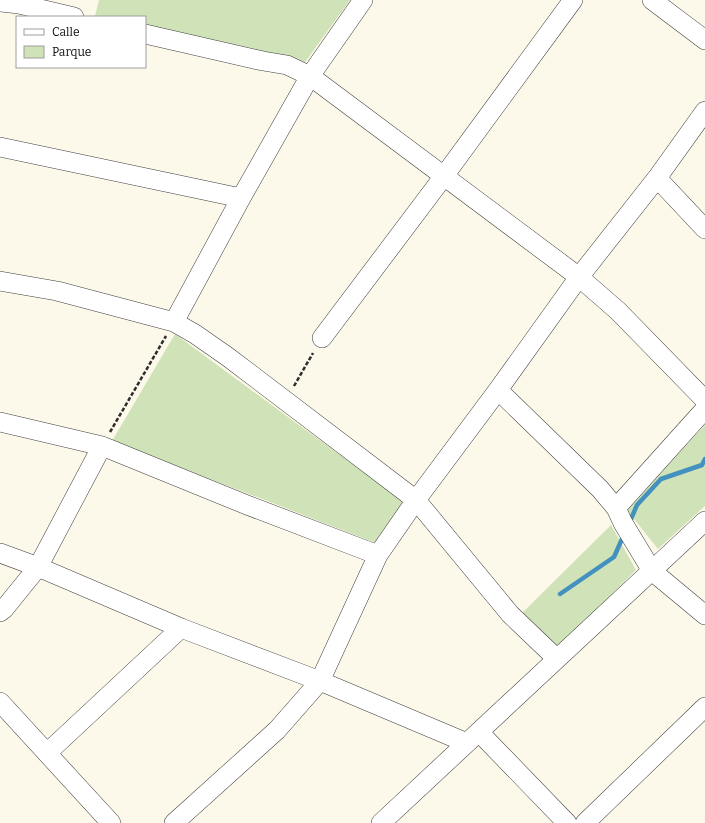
<svg xmlns="http://www.w3.org/2000/svg" width="705" height="823" font-family="Bitter,serif">
<style>
.green{fill:#d0e3b8}
.lines{fill:none;stroke-linecap:round;stroke-linejoin:round}
.stream{stroke:#4291bf;stroke-width:4.5}
.minor-casing{stroke:#3e3e3e;stroke-width:20}
.path{stroke:#2d2d2d;stroke-width:2.5;stroke-dasharray:4 2;stroke-linecap:butt}
.minor{stroke:#fff;stroke-width:19}
</style>
<rect width="100%" height="100%" fill="#fdf9ea"/>
<path class="green" d="M 99,0 L 350,0 L 303,65 L 145,26 L 145,17 L 102,17 L 95,16 Z
M 175,334 L 404,502 L 376,543 L 112,441 Z
M 705,425 L 705,506 L 658,549 L 626,509 Z
M 611,525 L 636,570 L 556,650 L 520,615 Z"/>
<g class="lines">
<path class="stream" d="M 631,519 L 637,505 L 661,479 L 702,465 L 705,459
M 560,594 L 614,557 L 622,539"/>
<defs>
<path id="minor" d="M 652,0 L 705,40
M 0,2 L 19,4 L 74,17
M 145,34 L 263,61 L 287,65 L 310,76 L 579,277 L 618,311 L 705,400
M 0,147 L 241,198
M 657,178 L 705,229
M 0,281 L 57,291 L 174,322 L 195,334 L 228,357 L 416,500 L 510,614 L 557,659
M 174,322 L 241,198 L 310,76 L 363,0
M 322,338 L 444,176 L 573,0
M 498,390 L 600,489 L 616,508 L 623,523 L 652,571 L 705,615
M 0,422 L 102,446 L 247,505 L 378,555
M 616,508 L 705,409
M 0,553 L 38,567 L 181,628 L 320,681 L 467,743
M 0,612 L 4,609 L 38,567 L 102,446
M 0,702 L 111,823
M 479,732 L 567,823
M 47,753 L 181,628
M 174,823 L 277,730 L 320,681 L 378,555 L 416,500 L 498,390 L 579,277 L 657,178 L 705,111
M 381,823 L 705,521
M 585,823 L 705,707"/>
</defs>
<use href="#minor" class="minor-casing"/>
<path class="path" d="M 294,386 L 313,353
M 110,432 L 166,336"/>
<use href="#minor" class="minor"/>
</g>
<rect x="16" y="16" width="130" height="52" fill="#ffffff" stroke="#9d9d9d"/>
<rect x="24" y="29" width="20" height="6" fill="#ffffff" stroke="#9d9d9d"/>
<text x="52" y="36" font-size="12" fill="#0b0b0b">Calle</text>
<rect x="24" y="46" width="20" height="12" fill="#d0e3b8" stroke="#9d9d9d"/>
<text x="52" y="56" font-size="12" fill="#0b0b0b">Parque</text>
</svg>
